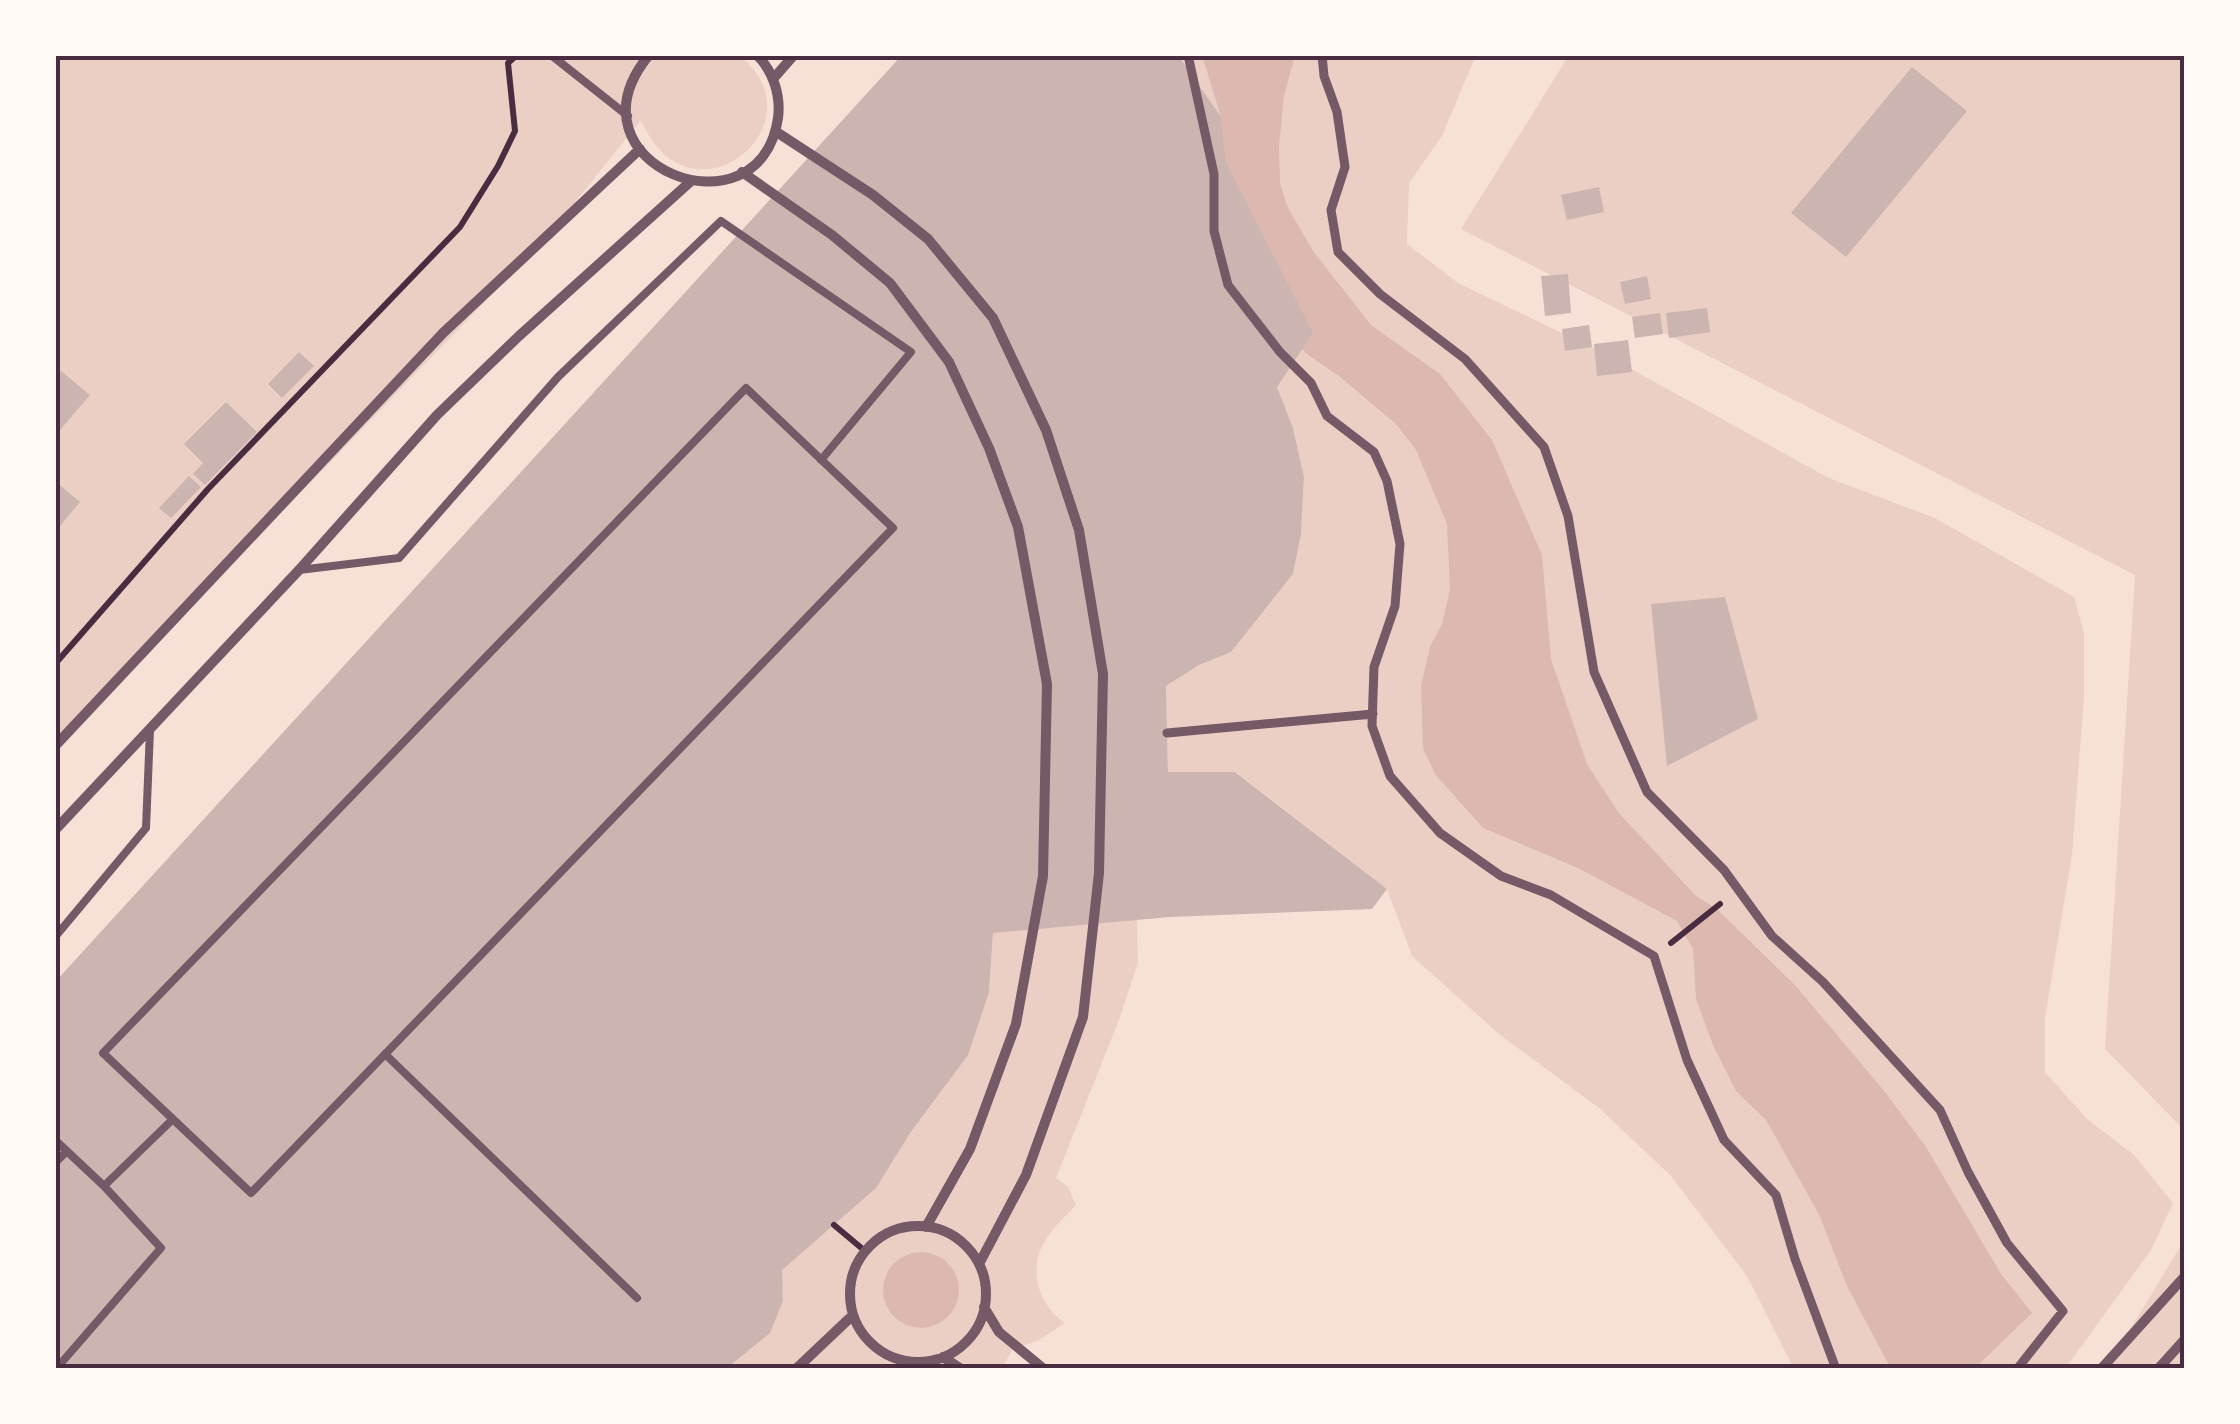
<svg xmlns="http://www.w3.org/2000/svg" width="2240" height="1424" font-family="'Roboto Serif',serif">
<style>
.green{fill:#ebcfc5}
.water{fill:#dcb8b0}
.building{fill:#ccb4b1}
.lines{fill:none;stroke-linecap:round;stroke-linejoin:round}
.path{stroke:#4a2c40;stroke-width:6}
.service{stroke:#755966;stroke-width:8}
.pedestrian{stroke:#755966;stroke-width:9}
.minor{stroke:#755966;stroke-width:10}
.neatline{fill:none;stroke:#4a2c40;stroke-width:4}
</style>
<rect width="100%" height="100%" fill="#f7e1d7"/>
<path class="green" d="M 55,55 L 739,55 C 826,124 689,234 641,120 L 548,236 L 55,748 Z
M 1176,55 L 1476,55 L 1442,136 L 1409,183 L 1407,244 L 1458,283 L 1595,349 L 1829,478 L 1935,518 L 2074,597 L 2084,633 L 2084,697 L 2072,855 L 2045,1018 L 2045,1072 L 2087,1119 L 2133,1154 L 2173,1203 L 2151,1250 L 2065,1369 L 1794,1369 L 1747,1276 L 1671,1176 L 1599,1108 L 1499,1034 L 1412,956 L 1387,889 L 1236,772 L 1168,772 L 1166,686 L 1199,665 L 1231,652 L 1293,574 L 1301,534 L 1304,477 L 1293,428 L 1277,387 Z
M 1569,55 L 2185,55 L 2185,1131 L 2105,1049 L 2135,575 L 1461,229 Z
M 1137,919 L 1138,963 L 1119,1020 L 1056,1178 L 1068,1187 L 1076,1205 C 1066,1216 1052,1228 1045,1241 C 1027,1269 1039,1306 1065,1323 L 1039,1340 L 1012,1350 L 1002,1369 L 726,1369 C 768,1335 784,1328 782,1270 L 989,992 L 993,933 Z
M 2185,1239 L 2185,1369 L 2106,1369 Z"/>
<path class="water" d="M 1202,55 L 1295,55 L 1284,96 L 1279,146 L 1280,183 L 1287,206 L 1313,251 L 1371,325 L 1440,374 L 1492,440 L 1542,555 L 1551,659 L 1587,764 L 1618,812 L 1696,896 L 1718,910 L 1795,985 L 1885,1092 L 1926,1147 L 2001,1274 L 2032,1313 L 1974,1369 L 1891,1369 L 1847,1286 L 1820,1217 L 1806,1191 L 1766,1120 L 1736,1091 L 1713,1045 L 1696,999 L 1693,949 L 1677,921 L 1578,868 L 1483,828 L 1435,774 L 1423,748 L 1421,686 L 1430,647 L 1442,624 L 1450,589 L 1447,524 L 1416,450 L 1396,424 L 1339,376 L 1308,355 L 1276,324 L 1231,213 L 1221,117 Z
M883 1290a38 38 0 1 1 76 0a38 38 0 1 1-76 0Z"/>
<path class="building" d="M 902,55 L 1178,55 L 1221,117 L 1226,163 L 1313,333 L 1277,387 L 1293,428 L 1304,477 L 1301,534 L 1293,574 L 1231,652 L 1199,665 L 1166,686 L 1168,772 L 1235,772 L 1387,889 L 1372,909 L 1170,917 L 993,933 L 989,992 L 968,1055 L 910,1133 L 876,1188 L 782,1270 L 783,1301 L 770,1333 L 726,1369 L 55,1369 L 55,982 Z
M 1912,67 L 1967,111 L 1846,257 L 1791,213 Z
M 1599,187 L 1604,212 L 1567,220 L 1561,195 Z
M 1568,274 L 1571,313 L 1545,316 L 1541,276 Z
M 1647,276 L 1651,299 L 1625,304 L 1620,282 Z
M 1707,308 L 1710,332 L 1669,338 L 1666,313 Z
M 1660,313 L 1663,334 L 1635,338 L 1632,317 Z
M 1589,325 L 1592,347 L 1565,351 L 1562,329 Z
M 1628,340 L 1632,372 L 1597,376 L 1594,344 Z
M 299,352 L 314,366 L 282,398 L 268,384 Z
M 55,366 L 90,395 L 60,430 L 55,425 Z
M 226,402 L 257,432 L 205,485 L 193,474 L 203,463 L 184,444 Z
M 189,476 L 201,487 L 171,518 L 159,508 Z
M 55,481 L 80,502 L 55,532 Z
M 1725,597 L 1758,719 L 1667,766 L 1651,604 Z"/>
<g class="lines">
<path class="path" d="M 55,664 L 208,489 L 460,227 L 498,166 L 515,131 L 508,63 L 517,55
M 1671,943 L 1720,904
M 834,1225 L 865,1251"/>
<path class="service" d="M 551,55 L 628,116
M 746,388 L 893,528 L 251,1193 L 103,1053 Z
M 299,570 L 399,558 L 558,377 L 721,221 L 911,352 L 821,460
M 55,937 L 146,828 L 150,730
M 385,1054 L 637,1298
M 55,1140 L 104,1186 L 173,1119
M 55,1163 L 67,1151
M 56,1369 L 161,1248 L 104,1186"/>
<path class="pedestrian" d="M 1188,55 L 1214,174 L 1214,231 L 1228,285 L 1280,352 L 1311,383 L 1327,416 L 1374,452 L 1387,481 L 1400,544 L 1395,606 L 1374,667 L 1372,726 L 1390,776 L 1440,833 L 1501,876 L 1551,895 L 1654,956 L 1687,1060 L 1724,1140 L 1776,1195 L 1795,1259 L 1836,1369
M 1322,55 L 1324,76 L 1337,112 L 1345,167 L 1331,210 L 1338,252 L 1380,294 L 1465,359 L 1544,447 L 1568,516 L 1594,672 L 1647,792 L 1724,870 L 1772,936 L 1823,982 L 1940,1110 L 1968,1172 L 2007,1243 L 2063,1311 L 2017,1369
M 1167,733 L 1373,714"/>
<path class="minor" d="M 649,55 C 559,165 760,242 778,118 C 781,95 773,71 757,55
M 773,79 L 794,55
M 775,131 L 873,195 L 928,239 L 993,318 L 1046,430 L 1079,530 L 1103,674 L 1099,873 L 1083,1017 L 1026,1175 L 979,1264
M 742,172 L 832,235 L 890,283 L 949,362 L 989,448 L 1018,527 L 1047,684 L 1043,876 L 1016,1024 L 970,1149 L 926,1227
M 55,746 L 443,333 L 640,149
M 55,830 L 299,570 L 437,415 L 519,336 L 690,182
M850 1294a68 68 0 1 1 136 0a68 68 0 1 1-136 0Z
M 984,1307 L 999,1332 L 1044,1369
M 943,1357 L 961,1369
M 796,1369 L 853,1315
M 2101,1369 L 2185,1276
M 2158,1369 L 2185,1339"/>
</g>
<rect width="2240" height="1424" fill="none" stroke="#fffaf5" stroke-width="115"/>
<rect x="58" y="58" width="2124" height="1308" class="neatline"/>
</svg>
